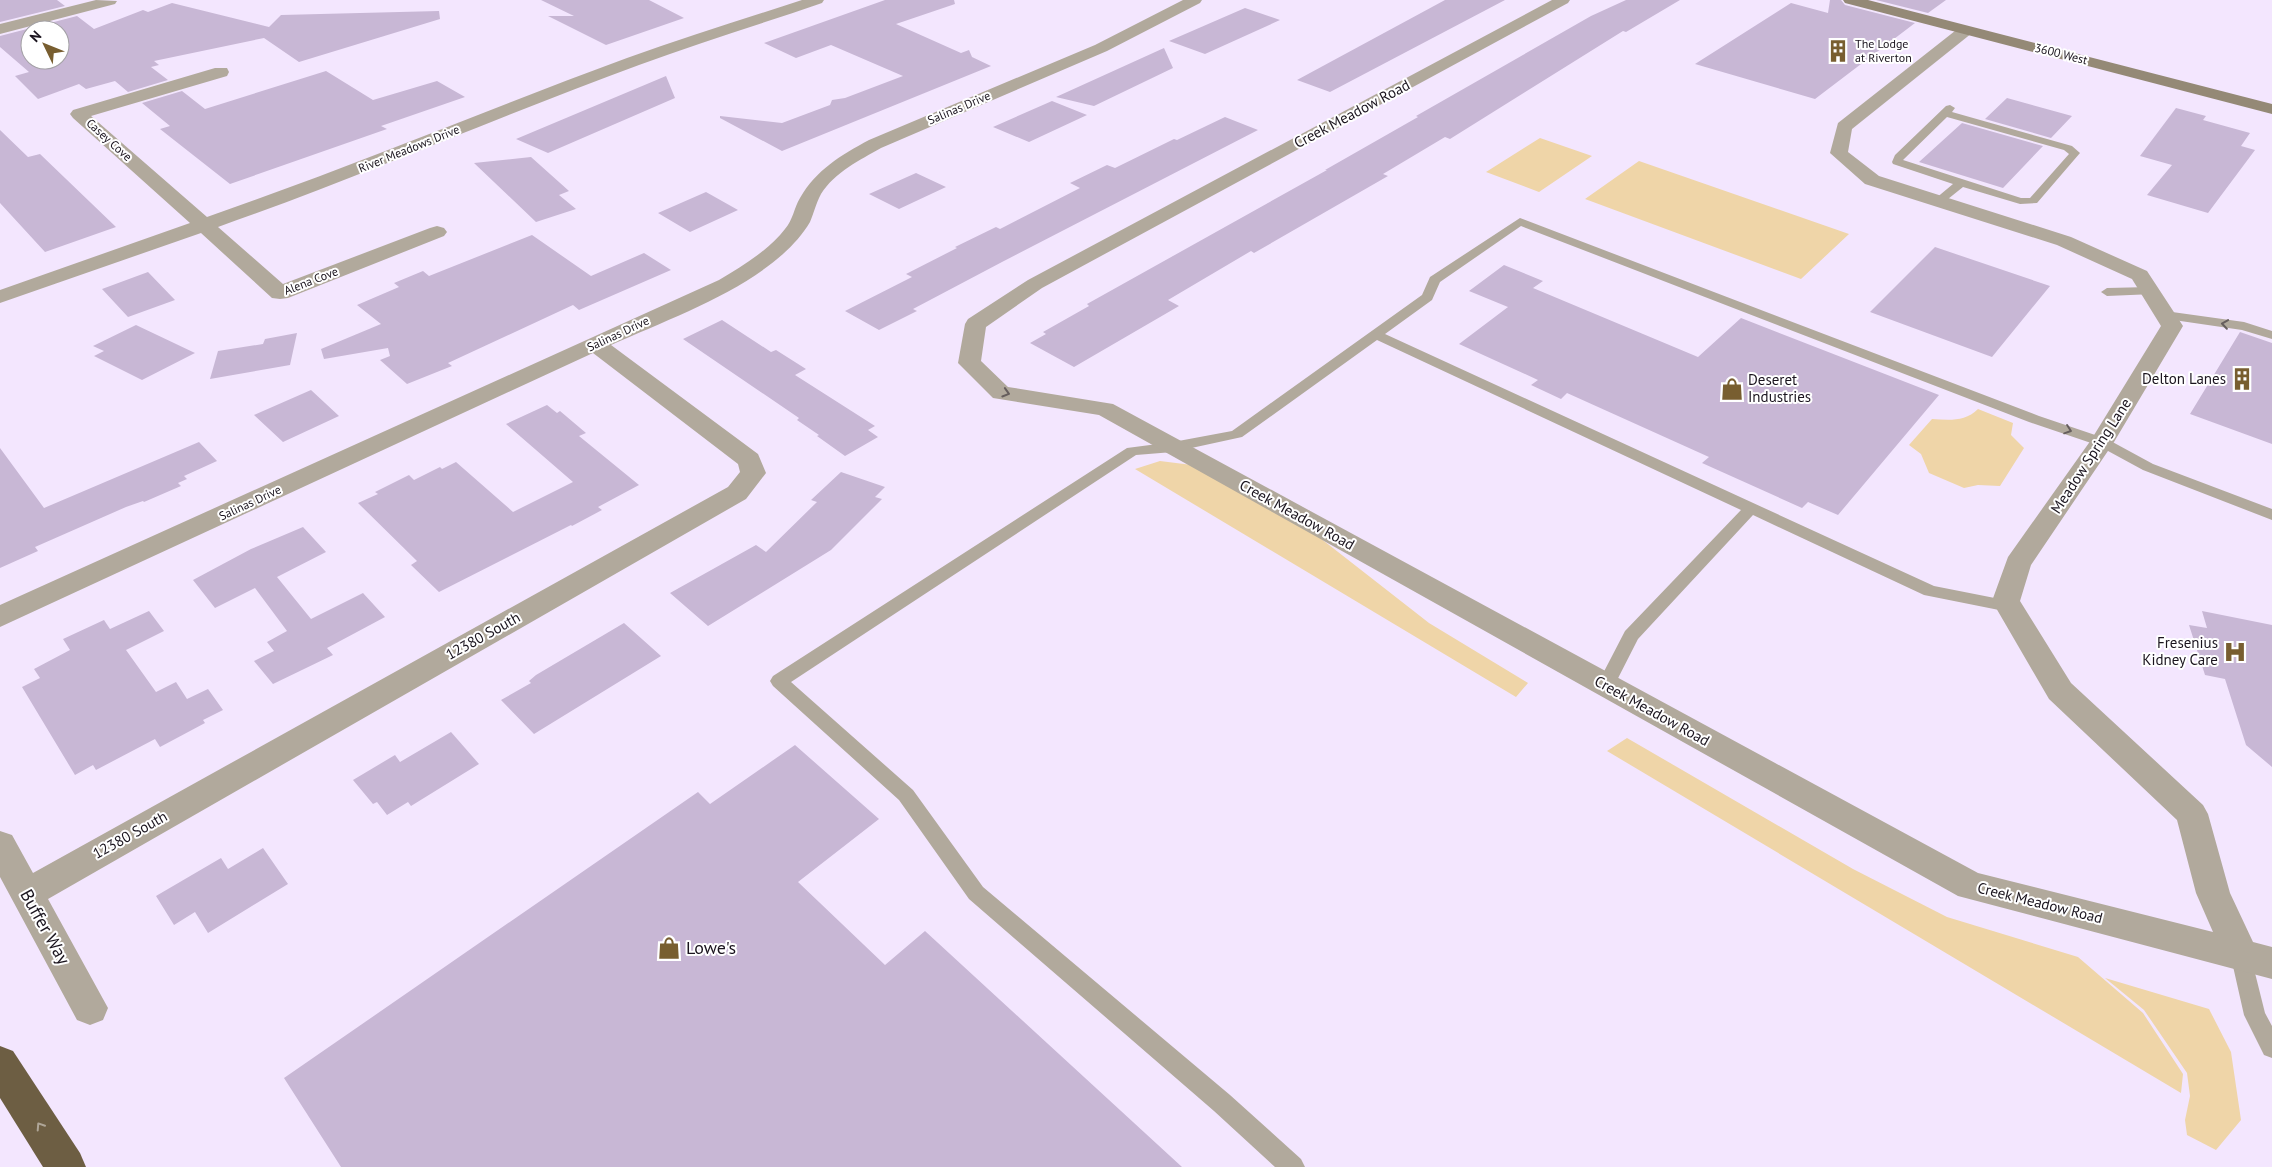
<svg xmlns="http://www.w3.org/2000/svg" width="2272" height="1167" font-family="'PT Sans',sans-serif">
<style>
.green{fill:#efd5a8}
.building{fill:#c8b7d5;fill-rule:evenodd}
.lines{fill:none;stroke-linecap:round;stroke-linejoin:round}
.service{fill:#b1a99c;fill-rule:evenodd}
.minor{fill:#b1a99c;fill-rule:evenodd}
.secondary{fill:#948976;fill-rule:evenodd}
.motorway{fill:#6d5e43;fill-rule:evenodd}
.oneway{stroke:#665e5d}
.oneway2{stroke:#afa698}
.labels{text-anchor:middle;stroke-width:4;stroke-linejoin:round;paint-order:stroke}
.far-poi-label{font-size:12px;fill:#1a141e;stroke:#fff;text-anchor:start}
.far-street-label{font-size:12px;fill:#1a141e;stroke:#fff}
.street-label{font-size:15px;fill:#1a141e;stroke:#fff}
.poi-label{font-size:15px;fill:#1a141e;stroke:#fff;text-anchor:end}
.near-street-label{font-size:18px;fill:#1a141e;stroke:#fff}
.near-poi-label{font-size:18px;fill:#1a141e;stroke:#fff;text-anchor:start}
</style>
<rect width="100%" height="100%" fill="#f3e6fe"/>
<path class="green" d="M 1540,138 L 1592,156 L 1539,192 L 1486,172 Z
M 1639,161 L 1849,234 L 1801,279 L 1585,199 Z
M 1978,409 L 2013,423 L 2011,435 L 2024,448 L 2000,486 L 1978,485 L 1964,488 L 1929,473 L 1921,454 L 1909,445 L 1932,419 C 1949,420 1965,422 1978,409 Z
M 1160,461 L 1192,465 L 1315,534 L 1429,623 L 1528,683 L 1516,697 L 1135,469 Z
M 1627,738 L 1853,869 L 1947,917 L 2078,957 L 2143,1013 L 2183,1074 L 2181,1093 L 1607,751 Z
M 2105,978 L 2209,1009 L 2231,1052 L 2241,1120 L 2216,1150 L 2187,1135 L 2185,1120 L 2190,1096 L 2187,1073 L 2144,1010 Z"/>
<path class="building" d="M 0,0 L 57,0 L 65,6 L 0,22 Z
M 541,0 L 649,0 L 684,18 L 606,45 L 548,16 L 574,16 Z
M 885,0 L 954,0 L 955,4 L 896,24 L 961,53 L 969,50 L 972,57 L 991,66 L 782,151 L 720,118 L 720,116 L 782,123 L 830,105 L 832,100 L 845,98 L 903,76 L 831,45 L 796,58 L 764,43 Z
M 1445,0 L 1505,0 L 1330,92 L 1297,80 Z
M 1626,0 L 1680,0 L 1626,32 L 1623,31 L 1450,139 L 1445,137 L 1383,174 L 1388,176 L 1254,253 L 1251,251 L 1168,300 L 1179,306 L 1074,367 L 1030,343 L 1046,334 L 1043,332 L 1089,306 L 1087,304 L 1327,170 L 1325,170 L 1418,117 L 1416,116 L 1591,16 Z
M 1830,0 L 1841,0 L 1845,5 L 1915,23 L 1815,99 L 1695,64 L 1791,3 L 1828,13 Z
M 1876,0 L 1946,0 L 1928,13 Z
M 172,3 L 269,27 L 281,15 L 439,11 L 440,19 L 299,62 L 264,38 L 154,61 L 159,65 L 151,67 L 168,80 L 128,92 L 115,81 L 86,89 L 79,84 L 38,99 L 15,76 L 29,72 L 0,47 L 0,36 L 77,16 L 94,29 L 143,10 L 148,12 ZM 30,30 L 60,30 L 60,60 L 30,60 Z
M 1245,8 L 1280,20 L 1205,54 L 1169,41 Z
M 1164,48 L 1173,68 L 1094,106 L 1056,97 Z
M 326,71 L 373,100 L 437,81 L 465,97 L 381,126 L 387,129 L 230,184 L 160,129 L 170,126 L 142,103 L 182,91 L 205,109 Z
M 666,76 L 675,98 L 548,153 L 516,139 Z
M 2007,98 L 2072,116 L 2051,138 L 1985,119 Z
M 1052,101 L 1087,115 L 1029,142 L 993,127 Z
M 2176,108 L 2206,116 L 2203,120 L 2250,133 L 2241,146 L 2255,150 L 2208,213 L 2147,195 L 2172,165 L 2140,156 Z
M 1225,117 L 1258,130 L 1002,262 L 913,309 L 917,311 L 879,330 L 845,311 L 912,277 L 906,274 L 957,248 L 955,247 L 996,227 L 1000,229 L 1080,188 L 1070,183 L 1107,165 L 1115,168 L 1174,139 L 1177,140 Z
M 1962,123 L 2043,146 L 2003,188 L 1919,162 Z
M 0,130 L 28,157 L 40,154 L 116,227 L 45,252 L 0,203 Z
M 531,157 L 569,191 L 559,195 L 576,209 L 536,222 L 474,163 Z
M 916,173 L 946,187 L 899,209 L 869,194 Z
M 706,192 L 738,210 L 690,232 L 658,213 Z
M 532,235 L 591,276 L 644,253 L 671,270 L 579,310 L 573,305 L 448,363 L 452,366 L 407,384 L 380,360 L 390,356 L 388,348 L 324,359 L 321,349 L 381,324 L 357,305 L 399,287 L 394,283 L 423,271 L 429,276 Z
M 1935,247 L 2050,286 L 1992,357 L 1870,312 Z
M 1504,265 L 1543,281 L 1533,288 L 1698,357 L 1741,318 L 1939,395 L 1838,515 L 1808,502 L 1802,508 L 1702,463 L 1709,457 L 1567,393 L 1561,399 L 1531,385 L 1538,380 L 1459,344 L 1508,307 L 1469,291 Z
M 148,272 L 175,300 L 128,317 L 102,289 Z
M 722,320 L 771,352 L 776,350 L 806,369 L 795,375 L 875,426 L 868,430 L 878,437 L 845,456 L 817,436 L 819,435 L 797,420 L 799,418 L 683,339 Z
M 136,325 L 195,353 L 142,380 L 94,356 L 104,351 L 93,346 Z
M 2240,332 L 2272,343 L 2272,444 L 2190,414 Z
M 297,333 L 290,365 L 210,379 L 218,351 L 263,344 L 265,339 Z
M 311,390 L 339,416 L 283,442 L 254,415 Z
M 547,405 L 557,413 L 560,411 L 586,433 L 579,436 L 639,485 L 598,507 L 602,510 L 572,526 L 571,525 L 439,592 L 411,565 L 417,561 L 358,503 L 378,494 L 375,492 L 409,475 L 414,480 L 440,467 L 442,469 L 456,462 L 513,512 L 573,482 L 506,424 Z
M 199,442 L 217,461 L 184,476 L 187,479 L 178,483 L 181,486 L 144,502 L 143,501 L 126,507 L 35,547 L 38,551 L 0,568 L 0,448 L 44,508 Z
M 841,472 L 885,487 L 875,497 L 882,499 L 831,550 L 708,626 L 670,593 L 756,545 L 766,552 L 817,502 L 811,500 Z
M 303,527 L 326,552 L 277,577 L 311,619 L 363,593 L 385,617 L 327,648 L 333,655 L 273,684 L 254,661 L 274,651 L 267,642 L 287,631 L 255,588 L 215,608 L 193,580 L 251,549 Z
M 149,611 L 164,631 L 126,650 L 156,692 L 176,682 L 187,699 L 208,689 L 223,710 L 203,720 L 205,723 L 160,747 L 155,739 L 96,770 L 93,765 L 75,775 L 22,687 L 40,678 L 34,669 L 70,650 L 63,639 L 104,620 L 110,629 Z
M 2202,611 L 2272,625 L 2272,767 L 2246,745 L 2225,679 L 2205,675 L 2189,625 L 2207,628 Z
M 624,623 L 661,656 L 534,734 L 501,700 L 531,683 L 529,681 L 536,675 Z
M 451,732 L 479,764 L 411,806 L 408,802 L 387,815 L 377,802 L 373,804 L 353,780 L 395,755 L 400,762 Z
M 795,745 L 879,819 L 798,882 L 885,965 L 925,931 L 1182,1167 L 341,1167 L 284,1078 L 698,792 L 710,804 Z
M 263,848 L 288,884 L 208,933 L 195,912 L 174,925 L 156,896 L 221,858 L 228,869 Z"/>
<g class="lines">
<path class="service" d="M 1950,105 L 1955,108 L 1952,112 L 2072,146 L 2080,153 L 2037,203 L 2020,204 L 1963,187 L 1943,203 L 1935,203 L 1933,201 L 1935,199 L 1953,184 L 1893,164 L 1892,162 L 1895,155 L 1946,106 ZM 1947,117 L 2064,150 L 2069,154 L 2030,198 L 2021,198 L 1903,160 Z
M 1520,218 L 2039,416 L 2107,439 L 2153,464 L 2272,509 L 2272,520 L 2143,470 L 2097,445 L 2029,422 L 1521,226 L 1440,282 L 1432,300 L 1385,334 L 1934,586 L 2015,602 L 2017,606 L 2015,610 L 2009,612 L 1924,595 L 1753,515 L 1638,639 L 1612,690 L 1606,692 L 1600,690 L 1597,685 L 1625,631 L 1741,510 L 1377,340 L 1242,437 L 1173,452 L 1136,455 L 791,682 L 913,790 L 983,887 L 1230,1095 L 1301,1159 L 1305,1167 L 1275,1167 L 1214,1111 L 969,899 L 899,800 L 773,686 L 770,681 L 773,676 L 1127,448 L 1173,442 L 1232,431 L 1422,295 L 1430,277 Z
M 2150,287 L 2156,291 L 2154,294 L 2107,296 L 2101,292 L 2107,288 Z
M 2165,311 L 2244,322 L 2272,331 L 2272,339 L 2242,330 L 2160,318 L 2159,315 Z
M 2240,944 L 2247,946 L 2250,953 L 2265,1013 L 2272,1026 L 2272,1058 L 2264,1055 L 2244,1015 L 2230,953 L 2233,946 Z"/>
<path class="minor" d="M 96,0 L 117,1 L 115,4 L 0,34 L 0,24 Z
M 802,0 L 824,0 L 822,3 C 761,24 699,43 639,65 C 498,117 360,177 218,227 L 283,284 L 430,228 L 437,226 L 444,228 L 447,232 L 444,236 L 288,298 L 280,299 L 272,298 L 201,233 L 0,303 L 0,290 L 190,223 L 73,118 L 70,114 L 73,110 L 215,68 L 227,68 L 229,72 L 227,76 L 91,116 L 207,217 C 348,168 486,110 627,58 C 685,37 744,19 802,0 Z
M 1183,0 L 1202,0 L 1200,3 L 1107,51 L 881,148 C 860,160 835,172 821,194 C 816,203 814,213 810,222 C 803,234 793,245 783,254 C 737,295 666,320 611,345 L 758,454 L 766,473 L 746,499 L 48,899 L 108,1008 L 103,1020 L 90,1025 L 77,1020 L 0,877 L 0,831 L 12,835 L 33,873 L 728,487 L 740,472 L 738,464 L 593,353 L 0,627 L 0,605 L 719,280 C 742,266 768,251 785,229 C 793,220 794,208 800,198 C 816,170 841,155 869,140 L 1095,45 Z
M 1552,0 L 1570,0 L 1568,3 L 1042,288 L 986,327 L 981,361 L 1008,387 L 1113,404 L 1978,873 L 2213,932 L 2196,893 L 2177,820 L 2049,699 L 1992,601 L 2008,557 L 2091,440 L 2161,326 L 2132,279 L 2057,245 L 1865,184 L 1830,153 L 1838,123 L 1960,27 L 1972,27 L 1974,30 L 1972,33 L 1852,129 L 1848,152 L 1879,176 L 2071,237 L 2147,271 L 2183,326 L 2114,442 L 2031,565 L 2020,601 L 2071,683 L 2203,805 L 2208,814 L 2230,893 L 2253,942 L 2272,947 L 2272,979 L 1958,896 L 1099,415 L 993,398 L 958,363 L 965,324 L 968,319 L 1028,280 Z"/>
<path class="secondary" d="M 1843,0 L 1868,0 L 2272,104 L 2272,114 L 1845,3 Z"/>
<path class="motorway" d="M 0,1046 L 13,1051 L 80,1153 L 86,1167 L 43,1167 L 0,1098 Z"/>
</g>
<defs><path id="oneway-chevron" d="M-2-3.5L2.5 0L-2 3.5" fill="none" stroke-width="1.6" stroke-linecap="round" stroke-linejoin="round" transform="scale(1.25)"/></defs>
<g class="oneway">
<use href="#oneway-chevron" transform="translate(2225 324) rotate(-172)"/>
<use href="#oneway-chevron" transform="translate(1006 393) rotate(17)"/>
<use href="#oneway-chevron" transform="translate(2068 430) rotate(19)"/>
</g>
<use class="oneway2" href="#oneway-chevron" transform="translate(40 1126) rotate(-123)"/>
<defs>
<symbol id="building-bare" viewBox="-9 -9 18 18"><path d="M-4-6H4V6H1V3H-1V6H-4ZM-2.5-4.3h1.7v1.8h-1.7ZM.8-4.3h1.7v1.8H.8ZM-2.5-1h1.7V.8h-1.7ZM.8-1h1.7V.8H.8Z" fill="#785e30" stroke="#fff" stroke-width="2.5" paint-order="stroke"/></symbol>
<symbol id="shop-bare" viewBox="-9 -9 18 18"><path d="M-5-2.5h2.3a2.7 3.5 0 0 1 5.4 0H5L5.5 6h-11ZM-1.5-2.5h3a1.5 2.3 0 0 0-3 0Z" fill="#785e30" stroke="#fff" stroke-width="2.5" paint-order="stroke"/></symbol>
<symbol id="hospital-bare" viewBox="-9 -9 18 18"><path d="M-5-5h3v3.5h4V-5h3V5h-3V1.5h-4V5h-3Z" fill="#785e30" stroke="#fff" stroke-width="2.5" paint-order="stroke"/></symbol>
</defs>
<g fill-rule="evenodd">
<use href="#building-bare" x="1822" y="35" width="32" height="32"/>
<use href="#building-bare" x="2226" y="363" width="32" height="32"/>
<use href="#shop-bare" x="1716" y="373" width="32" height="32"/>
<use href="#hospital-bare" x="2219" y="636" width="32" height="32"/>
<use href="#shop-bare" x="653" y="932" width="32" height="32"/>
</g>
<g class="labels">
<g class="far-poi-label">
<text x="1855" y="48">The Lodge<tspan x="1855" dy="14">at Riverton</tspan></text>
</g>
<g class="far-street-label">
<text transform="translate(2061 54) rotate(14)" y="4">3600 West</text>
<text transform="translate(959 108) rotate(-23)" y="4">Salinas Drive</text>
<text transform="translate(109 140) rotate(42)" y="4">Casey Cove</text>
<text transform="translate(409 149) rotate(-22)" y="4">River Meadows Drive</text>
<text transform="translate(311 281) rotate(-21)" y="4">Alena Cove</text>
<text transform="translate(618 334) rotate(-25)" y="4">Salinas Drive</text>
<text transform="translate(250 503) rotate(-25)" y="4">Salinas Drive</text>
</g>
<g class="street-label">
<text transform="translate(1352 114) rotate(-28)" y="5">Creek Meadow Road</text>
<text transform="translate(2091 456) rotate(-57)" y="5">Meadow Spring Lane</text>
<text transform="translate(1297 515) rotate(29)" y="5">Creek Meadow Road</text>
<text transform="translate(483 636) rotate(-29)" y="5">12380 South</text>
<text transform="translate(1652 711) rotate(29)" y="5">Creek Meadow Road</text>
<text transform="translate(130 835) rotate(-29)" y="5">12380 South</text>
<text transform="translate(2040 903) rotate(14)" y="5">Creek Meadow Road</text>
</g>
<g class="poi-label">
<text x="2226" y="384">Delton Lanes</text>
<text x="1748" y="385" text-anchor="start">Deseret<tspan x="1748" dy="17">Industries</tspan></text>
<text x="2218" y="648">Fresenius<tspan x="2218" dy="17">Kidney Care</tspan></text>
</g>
<g class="near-street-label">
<text transform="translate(45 927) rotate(61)" y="6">Buffer Way</text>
</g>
<g class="near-poi-label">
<text x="686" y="954">Lowe's</text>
</g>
</g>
<g transform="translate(45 45) rotate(313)"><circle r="24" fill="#ffffff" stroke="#a3a1a5"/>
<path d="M0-4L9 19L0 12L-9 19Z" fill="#785e30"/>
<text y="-8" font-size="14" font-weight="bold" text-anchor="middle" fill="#1a141e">N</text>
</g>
</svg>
